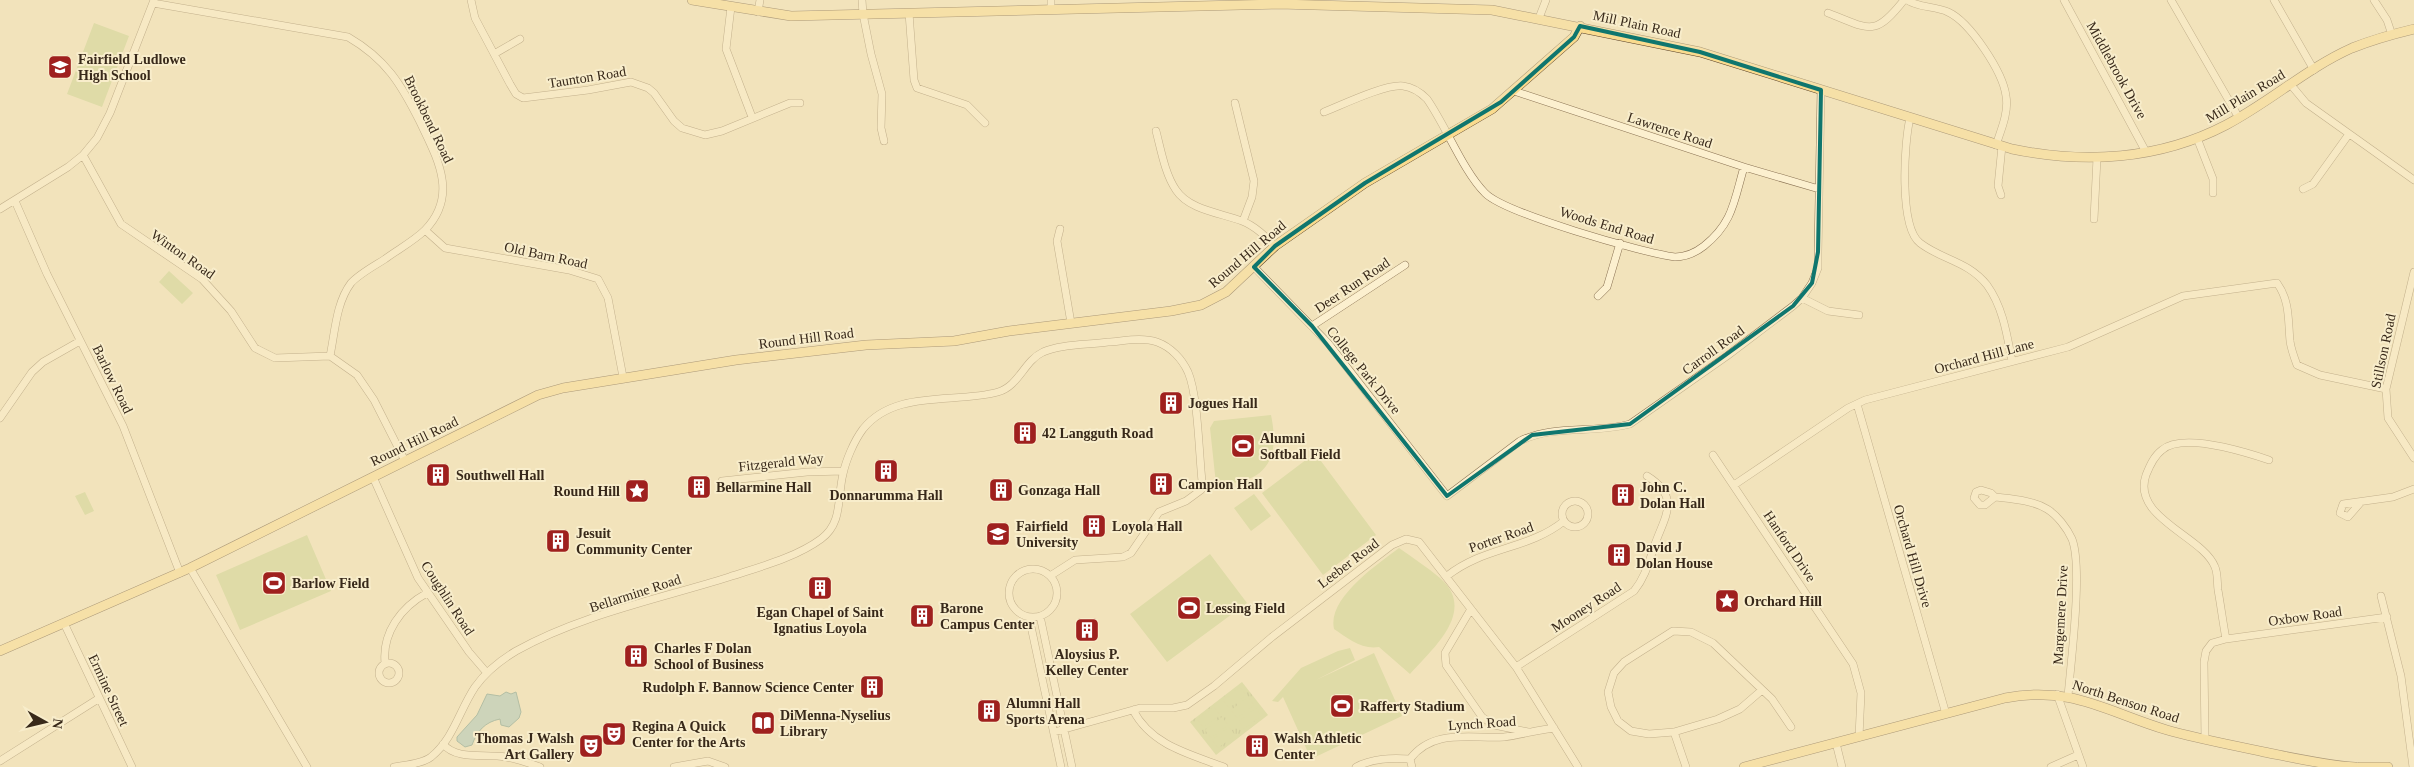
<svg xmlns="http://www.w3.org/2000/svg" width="2414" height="767" font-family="Georgia,serif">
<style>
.park{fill:url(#park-tufts)}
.garden{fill:#c7d08e}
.water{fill:#a0c2b9;stroke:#679087}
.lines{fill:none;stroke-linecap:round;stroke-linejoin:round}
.minor-casing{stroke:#8a7253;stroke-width:8}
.major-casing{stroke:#573f29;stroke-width:10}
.minor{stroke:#fcf0cf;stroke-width:7}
.major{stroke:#fadb8e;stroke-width:9}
.marked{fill:none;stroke:#0f766e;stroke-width:4;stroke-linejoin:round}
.labels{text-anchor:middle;stroke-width:4;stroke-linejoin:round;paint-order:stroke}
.street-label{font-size:14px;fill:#38291a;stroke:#f8edcb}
.poi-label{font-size:14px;font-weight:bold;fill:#38291a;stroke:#f8edcb;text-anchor:start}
</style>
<defs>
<pattern id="park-tufts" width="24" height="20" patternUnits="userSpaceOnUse" patternTransform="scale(1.25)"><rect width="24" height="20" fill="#c7d08e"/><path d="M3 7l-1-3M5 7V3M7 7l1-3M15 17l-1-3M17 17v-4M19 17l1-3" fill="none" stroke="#acb37a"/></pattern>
</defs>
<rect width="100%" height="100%" fill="#f2e3bb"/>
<path class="park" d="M 1242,682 L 1268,715 L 1216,755 L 1190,722 Z"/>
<path class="garden" d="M 94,23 L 129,36 L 102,107 L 67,94 Z
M 169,271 L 193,293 L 182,304 L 159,282 Z
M 1271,415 C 1281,462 1264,484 1216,484 L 1210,428 L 1214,421 Z
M 1315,453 L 1376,535 L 1323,575 L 1262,493 Z
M 85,492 L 94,511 L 85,515 L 75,496 Z
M 1254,494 L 1271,516 L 1251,531 L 1234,508 Z
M 307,535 L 331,591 L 240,630 L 216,575 Z
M 1399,548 C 1413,558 1427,567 1440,578 C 1478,611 1432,649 1410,674 L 1379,647 C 1362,650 1347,638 1334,629 C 1327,598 1378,564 1399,548 Z
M 1210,554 L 1247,603 L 1167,662 L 1130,614 Z
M 1350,648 L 1355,660 L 1316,680 L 1374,653 L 1402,716 L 1311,759 L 1283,697 L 1278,702 L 1272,701 L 1301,668 L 1338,651 Z
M 1240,687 L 1246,695 L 1229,708 L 1223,700 Z
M 1248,697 L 1254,705 L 1237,718 L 1231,710 Z
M 1214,707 L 1220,715 L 1203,727 L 1197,719 Z
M 1256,708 L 1261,716 L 1244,729 L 1239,721 Z
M 1222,717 L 1228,725 L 1211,738 L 1205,730 Z
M 1229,727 L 1235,735 L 1218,748 L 1212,740 Z"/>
<path class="water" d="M 506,692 L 511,694 L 516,692 L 521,712 L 519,718 L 509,727 L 501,725 L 500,719 C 485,722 477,731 472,745 L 465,747 L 457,741 L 457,737 L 477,715 L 487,694 L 500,696 Z"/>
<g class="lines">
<defs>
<path id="minor" d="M 471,0 L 475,18 L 510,84 L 516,94 L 523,98 L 588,90 L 631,82 L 648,88 L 654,93 L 674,121 L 682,128 L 705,135 L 722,131 L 790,103 L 800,103
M 862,0 L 863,14 L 871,54 L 882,94 L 881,128 L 884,141
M 1051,0 L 1051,9
M 1907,0 C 1919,8 1935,6 1948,12 C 1970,22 2003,72 2006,96 C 2009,112 2001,130 1996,145
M 2064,0 L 2146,152
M 2171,0 L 2239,118
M 2274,0 L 2314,70
M 2374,0 L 2387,20 L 2392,35
M 153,3 L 348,37 C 386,59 401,84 420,122 C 437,158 459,195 425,230 C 414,241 397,250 385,259 C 374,266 359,274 351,283 C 336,303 335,332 330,356
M 731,7 L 726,49 L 752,117
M 758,12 L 760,0
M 909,13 L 914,80 L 917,88 L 967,105 L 985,123
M 1828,13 C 1870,29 1874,38 1904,0
M 1539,18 L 1546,0
M 494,54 L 520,39
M 2291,85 L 2306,103 L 2414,180
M 1514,91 L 1744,167 L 1819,189
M 1235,103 L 1254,181 L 1252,197 L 1243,221
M 1324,112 C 1342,105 1385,84 1403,86 C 1412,87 1420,92 1427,99 C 1446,126 1463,171 1485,193 C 1504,213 1643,253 1675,257 C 1687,257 1695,253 1704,246 C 1733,223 1734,201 1744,167
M 1910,118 C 1904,143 1899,227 1920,243 C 1942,260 1968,261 1987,285 C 2003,307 2007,335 2012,361
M 1156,131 C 1161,150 1165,174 1176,190 C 1189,210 1221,213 1242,221 C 1255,226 1265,236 1275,246
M 2197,138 L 2213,179 L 2213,193
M 83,155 L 121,224 L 202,279 L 231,311 L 255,348 L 275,358 L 330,356 L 357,375 L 374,400 L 405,461
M 2303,189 L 2313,184 L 2349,134
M 2001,195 L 1998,186 L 2002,146
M 15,201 L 47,274 L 123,426 L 180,573
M 0,209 L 68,167 L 83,155 L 97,138 L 110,113 L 154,0
M 2094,219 L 2097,158
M 1060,229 L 1057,241 L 1071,323
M 425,230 L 445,248 L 569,270 L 598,279 L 608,298 L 623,377
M 1254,267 L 1328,343 L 1447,496 L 1520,441 C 1555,424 1593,434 1630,424 L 1727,356 L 1793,306 L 1802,298 L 1812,283 L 1818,268 L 1818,252 L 1821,90
M 2414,272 L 2386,389 L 2388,418 L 2414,458
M 1598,296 L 1607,287 L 1620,243
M 1802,298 L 1828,311 L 1859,315
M 1312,326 L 1405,265
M 1857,404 L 1946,714
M 0,418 L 32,372 L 43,362 L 80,341
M 1713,455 L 1853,664 L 1861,693 L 1859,737
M 373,477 L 418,578 L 469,652 L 487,673
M 722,481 L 807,472 L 843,471
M 1734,485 L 1848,408 L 1865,400 L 2068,347 L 2183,296 L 2277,283 C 2290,301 2288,320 2290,341 C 2291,349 2294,357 2297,365 L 2320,375 L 2386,389
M 1995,497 L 1991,493 L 1981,490 L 1976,492 L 1974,498 L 1980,505 L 1985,505 L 1995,497 C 2012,499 2032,500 2047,509 C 2057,515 2067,528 2072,539 C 2083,567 2071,662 2068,696
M1562 514a13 13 0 1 1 26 0a13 13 0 1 1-26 0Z
M 2361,502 L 2348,517 L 2340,513 L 2343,504 L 2393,497 L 2414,489
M 190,568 L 307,767
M1009 593a24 24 0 1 1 48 0a24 24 0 1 1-48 0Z
M 1447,576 C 1485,546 1528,550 1564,521
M 2381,596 L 2401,676 L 2413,767
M 1471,609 L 1445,653 L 1446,665 L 1482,717 L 1494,725 L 1528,732
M 1040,616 L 1072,767
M 1029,617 L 1061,767
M 64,623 L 132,767
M 2226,639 L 2387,617
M379 673a10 10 0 1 1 20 0a10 10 0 1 1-20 0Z
M 385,663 C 382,633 401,607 427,593
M 1516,667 L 1634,591 C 1646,576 1649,561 1655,544 C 1665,516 1681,497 1647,476
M 1762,690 L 1740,709 L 1718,719 L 1674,732 L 1649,734 L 1631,731 L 1618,721 L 1611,707 L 1608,692 L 1614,673 L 1624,662 L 1673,631 L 1691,632 L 1713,643 L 1772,699 L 1791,727
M 2057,694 L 2083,767
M 1133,710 C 1151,745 1189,754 1224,767
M 1054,732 L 1140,708 L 1173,708 L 1187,705 L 1214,686 L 1272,637 L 1392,545 L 1406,539 L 1419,542 L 1516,667 L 1578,767
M 1674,732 L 1686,767
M 2205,739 L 2204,662 L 2206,651 L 2212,643 L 2226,639 C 2223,623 2221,607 2218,590 C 2217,583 2218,574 2215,567 C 2203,536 2131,518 2146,475 C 2150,465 2154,456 2162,450 C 2183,432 2245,452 2269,460
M 1836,743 L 1842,767
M 443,744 C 457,761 486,753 506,757 C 518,759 529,763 540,767
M 1410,759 C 1433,728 1471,739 1504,737 C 1520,735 1537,730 1554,728
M 1410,759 L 1412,767
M 0,761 L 98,699
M 394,767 C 405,765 422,764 431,757 C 454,738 459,711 475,687 C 485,673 501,660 516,651 C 580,615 659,599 729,577 C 759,567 795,558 821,539 C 843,523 837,498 843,474 C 846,460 854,441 863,429 C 895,389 955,404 998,392 C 1019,386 1024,361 1043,352 C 1061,344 1088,345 1108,342 C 1124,341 1142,337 1157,342 C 1171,347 1182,359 1188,372 C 1198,395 1199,454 1202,481 L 1201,490 L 1186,501 L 1159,512 L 1131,553 L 1123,557 L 1075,560 L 1050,576
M 674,767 L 708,761 L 725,767
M 1356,767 C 1373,758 1391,758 1410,759
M 2051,767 L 2078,755"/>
<path id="major" d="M 692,0 L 791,16 L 1279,4 L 1492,10 L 1700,52 L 2012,149 C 2084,164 2159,160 2226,125 C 2270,102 2307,68 2352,48 C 2372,40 2393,34 2414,29
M 0,651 L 190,568 L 538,395 L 563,388 L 736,360 L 866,345 L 954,341 L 1009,331 L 1171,311 L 1201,305 L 1226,292 L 1275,246 L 1365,183 L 1492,109 L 1574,37 L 1580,26
M 1744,767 L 2005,698 C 2071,685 2107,712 2167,730 C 2199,739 2232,745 2264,752 C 2294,758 2324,765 2355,767
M 2360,767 L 2388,767"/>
</defs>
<use href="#minor" class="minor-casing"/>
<use href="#major" class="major-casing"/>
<use href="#minor" class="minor"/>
<use href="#major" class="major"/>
</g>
<path d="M0 0H2414V767H0ZM 1580,26 L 1700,52 L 1821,90 L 1818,252 L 1812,283 L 1793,306 L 1630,424 L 1532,435 L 1447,496 L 1312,326 L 1254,267 L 1275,246 L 1365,183 L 1501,102 L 1574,37 Z" fill="#f2e3bb" fill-opacity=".55" fill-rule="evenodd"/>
<path class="marked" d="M 1580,26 L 1700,52 L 1821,90 L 1818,252 L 1812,283 L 1793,306 L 1630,424 L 1532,435 L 1447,496 L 1312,326 L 1254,267 L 1275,246 L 1365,183 L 1501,102 L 1574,37 Z"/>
<defs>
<symbol id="school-square" viewBox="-11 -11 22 22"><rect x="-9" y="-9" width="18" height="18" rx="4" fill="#9f201e" stroke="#f8edcb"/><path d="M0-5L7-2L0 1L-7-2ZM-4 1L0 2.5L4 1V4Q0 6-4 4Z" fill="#fff"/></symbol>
<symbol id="building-square" viewBox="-11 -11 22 22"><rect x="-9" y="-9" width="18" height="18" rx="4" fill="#9f201e" stroke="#f8edcb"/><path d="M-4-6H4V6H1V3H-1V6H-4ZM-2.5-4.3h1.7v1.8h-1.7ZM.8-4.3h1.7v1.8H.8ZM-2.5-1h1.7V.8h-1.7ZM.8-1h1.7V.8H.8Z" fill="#fff"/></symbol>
<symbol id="stadium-square" viewBox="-11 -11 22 22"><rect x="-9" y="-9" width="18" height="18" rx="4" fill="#9f201e" stroke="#f8edcb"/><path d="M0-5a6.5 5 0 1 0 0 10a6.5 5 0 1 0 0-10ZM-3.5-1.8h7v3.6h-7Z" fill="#fff"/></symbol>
<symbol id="sight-square" viewBox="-11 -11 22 22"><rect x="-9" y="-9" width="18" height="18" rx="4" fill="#9f201e" stroke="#f8edcb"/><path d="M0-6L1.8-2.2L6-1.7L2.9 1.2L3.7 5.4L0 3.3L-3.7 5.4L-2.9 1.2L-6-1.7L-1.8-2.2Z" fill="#fff"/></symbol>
<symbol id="university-square" viewBox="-11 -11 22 22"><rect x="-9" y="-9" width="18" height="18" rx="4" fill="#9f201e" stroke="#f8edcb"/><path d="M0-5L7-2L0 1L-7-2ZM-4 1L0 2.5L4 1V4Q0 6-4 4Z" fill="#fff"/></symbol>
<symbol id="library-square" viewBox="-11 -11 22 22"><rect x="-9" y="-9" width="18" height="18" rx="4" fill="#9f201e" stroke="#f8edcb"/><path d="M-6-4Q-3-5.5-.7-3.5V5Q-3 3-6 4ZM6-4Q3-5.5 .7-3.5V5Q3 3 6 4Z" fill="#fff"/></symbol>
<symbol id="theatre-square" viewBox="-11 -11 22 22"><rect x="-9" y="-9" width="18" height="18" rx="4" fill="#9f201e" stroke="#f8edcb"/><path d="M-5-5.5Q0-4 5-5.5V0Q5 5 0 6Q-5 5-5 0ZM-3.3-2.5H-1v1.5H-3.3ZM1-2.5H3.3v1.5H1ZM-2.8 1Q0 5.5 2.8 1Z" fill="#fff"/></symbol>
</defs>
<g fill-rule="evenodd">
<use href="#school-square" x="46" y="53" width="28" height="28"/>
<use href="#building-square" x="1157" y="389" width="28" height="28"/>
<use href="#building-square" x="1011" y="419" width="28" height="28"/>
<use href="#stadium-square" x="1229" y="432" width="28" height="28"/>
<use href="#building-square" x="872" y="457" width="28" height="28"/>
<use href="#building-square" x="424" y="461" width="28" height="28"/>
<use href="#building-square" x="1147" y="470" width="28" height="28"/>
<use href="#building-square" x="685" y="473" width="28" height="28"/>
<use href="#building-square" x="987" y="476" width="28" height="28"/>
<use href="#sight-square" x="623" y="477" width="28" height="28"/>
<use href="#building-square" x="1609" y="481" width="28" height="28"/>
<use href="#building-square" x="1080" y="512" width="28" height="28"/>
<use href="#university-square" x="984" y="520" width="28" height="28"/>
<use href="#building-square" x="544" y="527" width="28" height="28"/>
<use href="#building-square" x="1605" y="541" width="28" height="28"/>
<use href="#stadium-square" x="260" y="569" width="28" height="28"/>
<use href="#building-square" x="806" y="574" width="28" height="28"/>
<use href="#sight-square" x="1713" y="587" width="28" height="28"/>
<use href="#stadium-square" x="1175" y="594" width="28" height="28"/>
<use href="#building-square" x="908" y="602" width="28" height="28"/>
<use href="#building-square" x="1073" y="616" width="28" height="28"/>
<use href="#building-square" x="622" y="642" width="28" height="28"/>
<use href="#building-square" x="858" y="673" width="28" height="28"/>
<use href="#stadium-square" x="1328" y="692" width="28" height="28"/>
<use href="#building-square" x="975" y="697" width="28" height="28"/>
<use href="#library-square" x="749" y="709" width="28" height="28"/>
<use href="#theatre-square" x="600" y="720" width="28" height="28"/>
<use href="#theatre-square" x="577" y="732" width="28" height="28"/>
<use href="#building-square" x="1243" y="732" width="28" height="28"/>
</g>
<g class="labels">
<g class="street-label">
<text transform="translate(1637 24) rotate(12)" y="5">Mill Plain Road</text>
<text transform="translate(2117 70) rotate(61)" y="5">Middlebrook Drive</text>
<text transform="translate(587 77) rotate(-9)" y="5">Taunton Road</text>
<text transform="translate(2245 96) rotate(-31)" y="5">Mill Plain Road</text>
<text transform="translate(429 119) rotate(64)" y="5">Brookbend Road</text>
<text transform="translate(1670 130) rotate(18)" y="5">Lawrence Road</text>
<text transform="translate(1607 225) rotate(17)" y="5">Woods End Road</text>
<text transform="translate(183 254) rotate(35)" y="5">Winton Road</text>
<text transform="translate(1247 254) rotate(-40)" y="5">Round Hill Road</text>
<text transform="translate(546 255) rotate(12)" y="5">Old Barn Road</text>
<text transform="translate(1352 285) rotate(-34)" y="5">Deer Run Road</text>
<text transform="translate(806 338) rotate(-7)" y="5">Round Hill Road</text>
<text transform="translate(1713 350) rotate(-36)" y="5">Carroll Road</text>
<text transform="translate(2383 351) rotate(-78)" y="5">Stillson Road</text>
<text transform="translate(1984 356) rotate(-15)" y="5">Orchard Hill Lane</text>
<text transform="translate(1364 370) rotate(51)" y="5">College Park Drive</text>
<text transform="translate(113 379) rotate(64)" y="5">Barlow Road</text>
<text transform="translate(414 441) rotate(-26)" y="5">Round Hill Road</text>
<text transform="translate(781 462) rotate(-6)" y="5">Fitzgerald Way</text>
<text transform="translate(1501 537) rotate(-19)" y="5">Porter Road</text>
<text transform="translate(1790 546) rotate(56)" y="5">Hanford Drive</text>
<text transform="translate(1913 556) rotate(74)" y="5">Orchard Hill Drive</text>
<text transform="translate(1348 563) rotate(-37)" y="5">Leeber Road</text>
<text transform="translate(635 593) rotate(-18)" y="5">Bellarmine Road</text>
<text transform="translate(448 598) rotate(57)" y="5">Coughlin Road</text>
<text transform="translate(1586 607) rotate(-33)" y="5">Mooney Road</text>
<text transform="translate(2060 615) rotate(-87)" y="5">Margemere Drive</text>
<text transform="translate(2305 616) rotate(-8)" y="5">Oxbow Road</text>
<text transform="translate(109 690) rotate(65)" y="5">Ermine Street</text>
<text transform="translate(2126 701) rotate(18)" y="5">North Benson Road</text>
<text transform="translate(1482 723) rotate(-4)" y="5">Lynch Road</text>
</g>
<g class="poi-label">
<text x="78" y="64">Fairfield Ludlowe<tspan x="78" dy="16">High School</tspan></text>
<text x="1188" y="408">Jogues Hall</text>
<text x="1042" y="438">42 Langguth Road</text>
<text x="1260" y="443">Alumni<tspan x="1260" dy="16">Softball Field</tspan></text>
<text x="456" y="480">Southwell Hall</text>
<text x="1178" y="489">Campion Hall</text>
<text x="716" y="492">Bellarmine Hall</text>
<text x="1640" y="492">John C.<tspan x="1640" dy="16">Dolan Hall</tspan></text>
<text x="1018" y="495">Gonzaga Hall</text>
<text x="620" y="496" text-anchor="end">Round Hill</text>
<text x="886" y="500" text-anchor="middle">Donnarumma Hall</text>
<text x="1016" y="531">Fairfield<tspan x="1016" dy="16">University</tspan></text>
<text x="1112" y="531">Loyola Hall</text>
<text x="576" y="538">Jesuit<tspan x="576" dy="16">Community Center</tspan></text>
<text x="1636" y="552">David J<tspan x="1636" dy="16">Dolan House</tspan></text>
<text x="292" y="588">Barlow Field</text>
<text x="1744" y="606">Orchard Hill</text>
<text x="940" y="613">Barone<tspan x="940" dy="16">Campus Center</tspan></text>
<text x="1206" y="613">Lessing Field</text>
<text x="820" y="617" text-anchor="middle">Egan Chapel of Saint<tspan x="820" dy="16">Ignatius Loyola</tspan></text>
<text x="654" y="653">Charles F Dolan<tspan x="654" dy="16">School of Business</tspan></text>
<text x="1087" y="659" text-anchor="middle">Aloysius P.<tspan x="1087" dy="16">Kelley Center</tspan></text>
<text x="854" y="692" text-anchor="end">Rudolph F. Bannow Science Center</text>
<text x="1006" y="708">Alumni Hall<tspan x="1006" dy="16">Sports Arena</tspan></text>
<text x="1360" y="711">Rafferty Stadium</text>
<text x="780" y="720">DiMenna-Nyselius<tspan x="780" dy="16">Library</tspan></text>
<text x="632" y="731">Regina A Quick<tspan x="632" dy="16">Center for the Arts</tspan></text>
<text x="574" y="743" text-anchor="end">Thomas J Walsh<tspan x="574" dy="16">Art Gallery</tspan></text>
<text x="1274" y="743">Walsh Athletic<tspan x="1274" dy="16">Center</tspan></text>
</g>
</g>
<g transform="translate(45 722) rotate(98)" stroke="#f8edcb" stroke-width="4" paint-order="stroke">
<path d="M0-4L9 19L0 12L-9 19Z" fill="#38291a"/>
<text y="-8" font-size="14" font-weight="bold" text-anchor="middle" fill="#38291a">N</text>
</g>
</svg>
